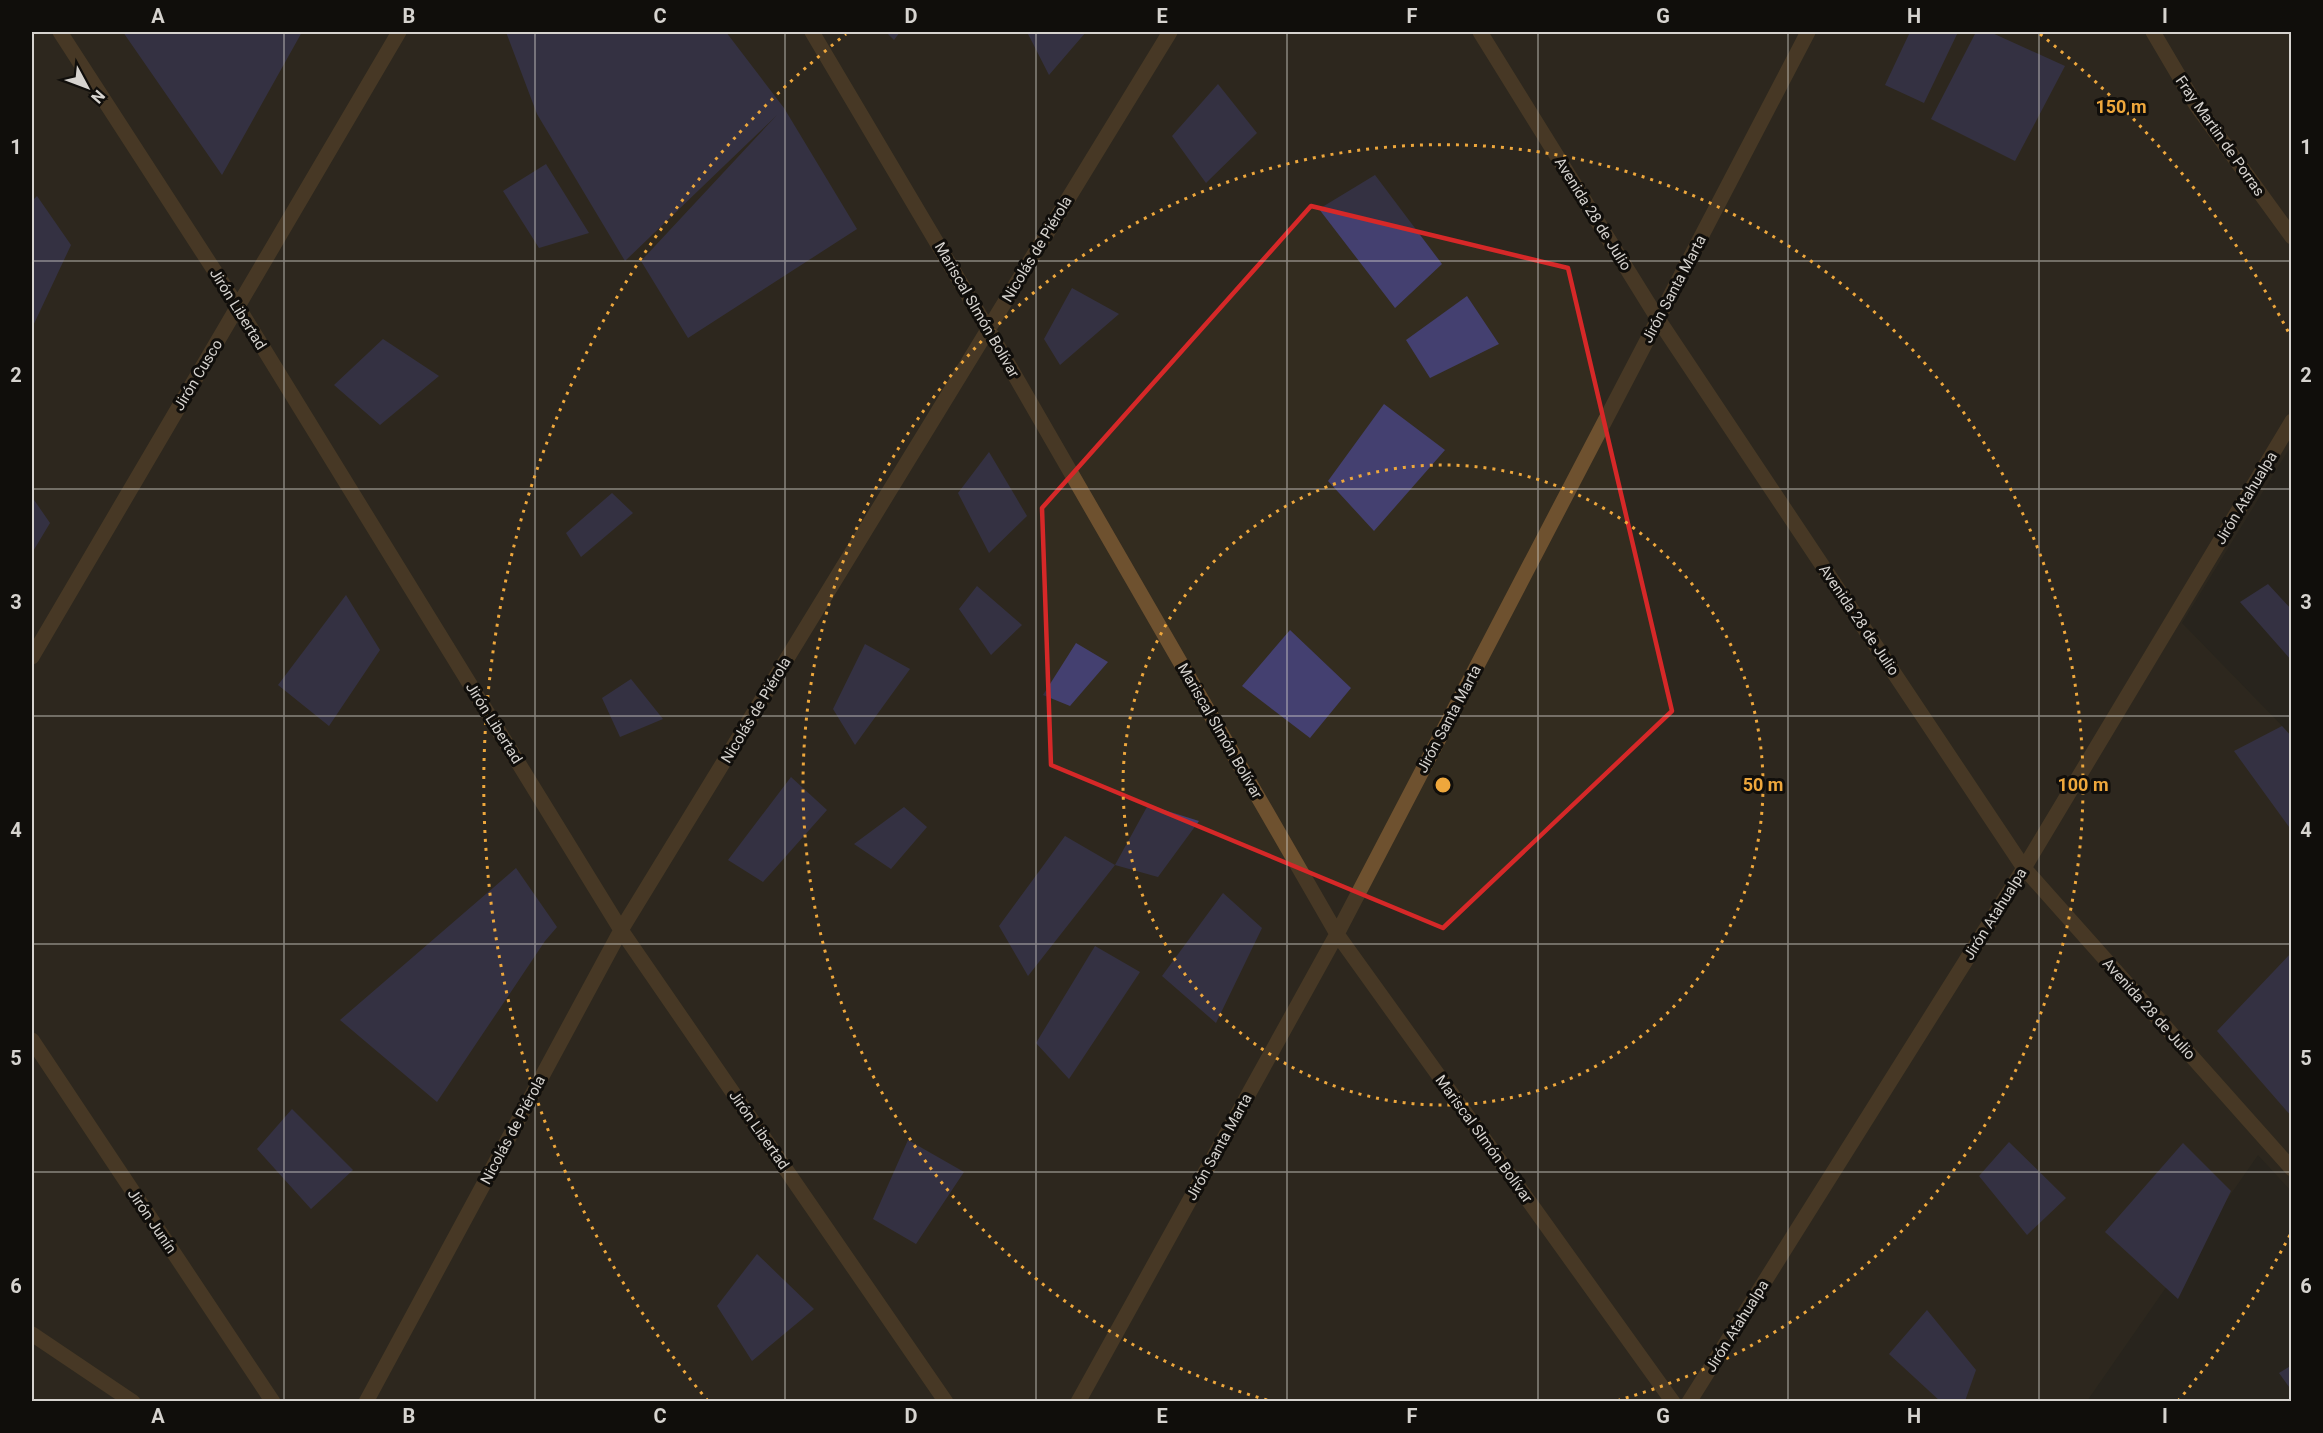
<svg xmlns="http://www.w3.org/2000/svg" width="2323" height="1433" font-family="Roboto,sans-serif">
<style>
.built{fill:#332c1f}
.building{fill:#444070}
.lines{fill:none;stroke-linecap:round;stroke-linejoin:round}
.minor{stroke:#6e512f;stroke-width:15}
.marked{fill:none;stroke:#d62828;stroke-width:4.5;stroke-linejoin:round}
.grid{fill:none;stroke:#d6d3cf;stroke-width:1.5;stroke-opacity:0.55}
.ring{fill:none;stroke:#eea73c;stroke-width:3;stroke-dasharray:3 6}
.labels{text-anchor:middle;stroke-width:6;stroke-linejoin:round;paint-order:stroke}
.street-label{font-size:15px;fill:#d6d3cf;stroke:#100e0b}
.centre{fill:#eea73c;stroke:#100e0b;stroke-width:3}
.ring-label{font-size:18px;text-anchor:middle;font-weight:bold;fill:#eea73c;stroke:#100e0b;stroke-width:6;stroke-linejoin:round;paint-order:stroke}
.neatline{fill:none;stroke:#d6d3cf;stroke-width:2}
.grid-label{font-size:20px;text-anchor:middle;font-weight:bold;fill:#d6d3cf}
</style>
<rect width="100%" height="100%" fill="#28241d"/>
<path class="built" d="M 32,32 L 2291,32 L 2291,446 L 2182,623 L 2291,735 L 2291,1191 L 2258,1155 L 2087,1401 L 32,1401 Z"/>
<path class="building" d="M 123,32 L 302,32 L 222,175 Z
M 506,32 L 726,32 L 784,108 L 857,229 L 688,338 L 641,261 L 777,115 L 625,261 L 537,114 Z
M 886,32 L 900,32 L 894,40 Z
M 1027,32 L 1086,32 L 1049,75 Z
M 1910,32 L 1958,32 L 1924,103 L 1885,85 Z
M 1976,32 L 1990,32 L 2065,66 L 2015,161 L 1931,119 Z
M 1218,84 L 1257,133 L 1206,183 L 1172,136 Z
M 546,164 L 589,233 L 539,248 L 503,191 Z
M 1375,175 L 1442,264 L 1395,308 L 1319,209 Z
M 37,196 L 71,245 L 32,328 L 32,201 Z
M 1072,288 L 1119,314 L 1060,365 L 1044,339 Z
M 1467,296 L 1499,344 L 1430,378 L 1406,340 Z
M 383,339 L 439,376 L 380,425 L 334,385 Z
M 1384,404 L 1445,450 L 1374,531 L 1328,481 Z
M 989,452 L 1027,516 L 989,553 L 958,493 Z
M 612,493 L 633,513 L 581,557 L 566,533 Z
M 32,497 L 50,523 L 32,553 Z
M 2268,584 L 2292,610 L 2292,661 L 2240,602 Z
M 977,586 L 1022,625 L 991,655 L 959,609 Z
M 346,595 L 380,650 L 329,726 L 278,685 Z
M 1290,630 L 1351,688 L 1310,738 L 1242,686 Z
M 1076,643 L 1108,662 L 1070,706 L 1043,695 Z
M 865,644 L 910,669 L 855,745 L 833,709 Z
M 631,679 L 663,719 L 620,737 L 602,698 Z
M 2282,726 L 2292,737 L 2292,831 L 2234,751 Z
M 791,777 L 827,810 L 763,882 L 728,860 Z
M 1148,805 L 1199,821 L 1158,877 L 1115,865 Z
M 904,807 L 927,827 L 891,869 L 854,844 Z
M 1065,836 L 1115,865 L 1028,976 L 999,926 Z
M 516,868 L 557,927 L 545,941 L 437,1102 L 340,1020 Z
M 1223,893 L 1262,928 L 1216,1023 L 1162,976 Z
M 1095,946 L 1140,972 L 1069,1079 L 1036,1043 Z
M 2292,952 L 2292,1117 L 2217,1031 Z
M 292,1109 L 353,1170 L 311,1209 L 257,1149 Z
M 908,1140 L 964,1172 L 916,1244 L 873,1219 Z
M 2009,1142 L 2066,1198 L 2027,1235 L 1979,1176 Z
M 2183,1143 L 2231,1191 L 2178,1299 L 2105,1232 Z
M 757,1254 L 814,1309 L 752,1361 L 717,1306 Z
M 1927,1310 L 1976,1370 L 1965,1401 L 1940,1401 L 1889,1354 Z
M 2292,1365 L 2292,1391 L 2279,1373 Z"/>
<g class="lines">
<path class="minor" d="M 60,32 L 238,307 L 621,930 L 946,1402
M 812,32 L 988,329 L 1337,934 L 1673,1402
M 1480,32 L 1658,319 L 2024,868 L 2292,1169
M 2153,32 L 2196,105 L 2292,237
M 32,657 L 399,32
M 32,1040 L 273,1402
M 32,1334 L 133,1402
M 366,1402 L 621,930 L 1170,32
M 1078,1402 L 1337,934 L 1808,32
M 1689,1402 L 2024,868 L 2292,421"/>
</g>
<path d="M0 0H2323V1433H0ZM 1311,206 L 1568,268 L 1672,711 L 1443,928 L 1051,765 L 1042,508 Z" fill="#28241d" fill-opacity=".55" fill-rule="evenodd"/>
<path class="marked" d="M 1311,206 L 1568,268 L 1672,711 L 1443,928 L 1051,765 L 1042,508 Z"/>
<path class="grid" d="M 284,32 L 284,1402M 535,32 L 535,1402M 785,32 L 785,1402M 1036,32 L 1036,1402M 1287,32 L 1287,1402M 1538,32 L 1538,1402M 1788,32 L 1788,1402M 2039,32 L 2039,1402M 32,261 L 2292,261M 32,489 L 2292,489M 32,716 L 2292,716M 32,944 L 2292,944M 32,1172 L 2292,1172"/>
<g class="ring">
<circle cx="1443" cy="785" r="320"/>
<path d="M1267 1400A640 640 0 1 1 1619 1400"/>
<path d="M2290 1235A959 959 0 0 1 2178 1401M708 1401A959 959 0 0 1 846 34M2040 34A959 959 0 0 1 2290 335"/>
</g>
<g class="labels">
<g class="street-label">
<text transform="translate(2220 136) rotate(55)" y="5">Fray Martin de Porras</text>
<text transform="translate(1593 214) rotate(58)" y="5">Avenida 28 de Julio</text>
<text transform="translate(1037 249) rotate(-59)" y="5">Nicolás de Piérola</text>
<text transform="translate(1674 289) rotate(-62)" y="5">Jirón Santa Marta</text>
<text transform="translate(238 309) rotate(58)" y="5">Jirón Libertad</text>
<text transform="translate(977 310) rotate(60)" y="5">Mariscal SImón Bolívar</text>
<text transform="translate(198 375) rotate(-59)" y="5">Jirón Cusco</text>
<text transform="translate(2246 498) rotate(-59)" y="5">Jirón Atahualpa</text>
<text transform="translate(1859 620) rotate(56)" y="5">Avenida 28 de Julio</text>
<text transform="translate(756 710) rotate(-59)" y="5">Nicolás de Piérola</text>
<text transform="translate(1449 719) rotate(-62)" y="5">Jirón Santa Marta</text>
<text transform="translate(494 723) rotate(58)" y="5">Jirón Libertad</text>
<text transform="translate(1220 731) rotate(60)" y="5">Mariscal SImón Bolívar</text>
<text transform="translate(1995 914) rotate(-58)" y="5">Jirón Atahualpa</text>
<text transform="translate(2149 1009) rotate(48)" y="5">Avenida 28 de Julio</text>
<text transform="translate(513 1130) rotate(-62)" y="5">Nicolás de Piérola</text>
<text transform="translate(759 1130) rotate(55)" y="5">Jirón Libertad</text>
<text transform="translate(1484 1139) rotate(54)" y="5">Mariscal SImón Bolívar</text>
<text transform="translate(1219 1147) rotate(-61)" y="5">Jirón Santa Marta</text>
<text transform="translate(152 1221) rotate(56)" y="5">Jirón Junín</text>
<text transform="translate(1737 1326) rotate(-58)" y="5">Jirón Atahualpa</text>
</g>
</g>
<circle cx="1443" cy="785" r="9" class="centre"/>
<g class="ring-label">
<text x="2121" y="113">150 m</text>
<text x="1763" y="791">50 m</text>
<text x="2083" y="791">100 m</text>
</g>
<rect width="2323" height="1433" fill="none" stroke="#100e0b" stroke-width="66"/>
<g transform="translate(87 87) rotate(131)" stroke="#100e0b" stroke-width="4.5" paint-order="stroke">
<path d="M0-4.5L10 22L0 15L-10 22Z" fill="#d6d3cf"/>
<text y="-9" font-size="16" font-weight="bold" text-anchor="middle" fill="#d6d3cf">N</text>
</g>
<rect x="33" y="33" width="2257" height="1367" class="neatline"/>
<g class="grid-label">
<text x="158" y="23">A</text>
<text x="409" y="23">B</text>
<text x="660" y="23">C</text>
<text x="911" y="23">D</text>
<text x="1162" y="23">E</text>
<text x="1412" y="23">F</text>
<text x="1663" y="23">G</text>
<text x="1914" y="23">H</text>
<text x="2165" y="23">I</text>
<text x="16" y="154">1</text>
<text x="2306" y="154">1</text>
<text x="16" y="382">2</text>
<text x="2306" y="382">2</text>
<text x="16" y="609">3</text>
<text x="2306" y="609">3</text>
<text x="16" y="837">4</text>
<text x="2306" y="837">4</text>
<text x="16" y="1065">5</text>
<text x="2306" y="1065">5</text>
<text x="16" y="1293">6</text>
<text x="2306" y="1293">6</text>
<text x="158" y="1423">A</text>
<text x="409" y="1423">B</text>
<text x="660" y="1423">C</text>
<text x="911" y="1423">D</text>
<text x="1162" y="1423">E</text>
<text x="1412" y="1423">F</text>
<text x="1663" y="1423">G</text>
<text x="1914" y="1423">H</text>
<text x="2165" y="1423">I</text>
</g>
</svg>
